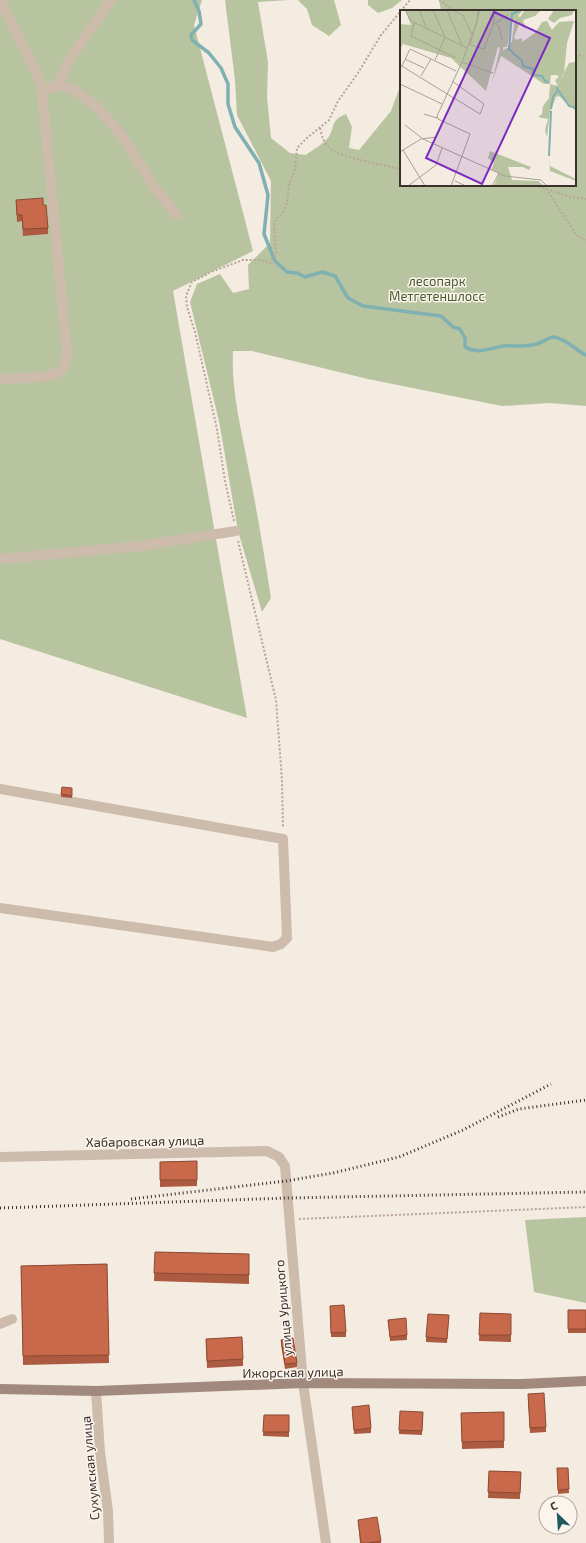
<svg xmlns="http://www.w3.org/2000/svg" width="586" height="1543" font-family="'Exo 2',sans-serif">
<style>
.green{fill:#b8c4a0}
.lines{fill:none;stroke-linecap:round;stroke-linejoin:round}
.stream{stroke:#7fb0b2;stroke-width:3.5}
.path{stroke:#b9a596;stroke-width:2;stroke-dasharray:2 2;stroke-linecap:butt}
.street{stroke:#cdbbac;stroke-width:10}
.secondary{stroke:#a18a7d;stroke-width:10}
.rail{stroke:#3b302b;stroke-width:3;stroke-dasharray:1 3;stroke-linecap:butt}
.wall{fill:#ac5a40}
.building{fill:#c8694b;stroke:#8c4a34}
.labels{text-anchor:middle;stroke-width:3;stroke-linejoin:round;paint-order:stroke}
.park-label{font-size:13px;fill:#4a5a2e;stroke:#fbf5ee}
.street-label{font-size:13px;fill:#3b302b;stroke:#fbf5ee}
.inset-river{fill:none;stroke:#7fb0b2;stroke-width:2}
.inset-road{fill:none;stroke:#aaa098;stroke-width:1}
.view{fill:#7b2cbf;fill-opacity:0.15;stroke:#7b2cbf;stroke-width:2}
.inset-edge{fill:none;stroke:#3b302b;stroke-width:2}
</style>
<rect width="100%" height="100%" fill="#f4ebe1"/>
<path class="green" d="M 0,0 L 202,0 L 194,25 L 253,251 L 173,291 L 247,718 L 0,639 Z
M 225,0 L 289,0 L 258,2 L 268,62 L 267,97 L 271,138 L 290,153 L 306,155 C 312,150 322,145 327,139 C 336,129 329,120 346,114 L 352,127 L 349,148 L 359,150 L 391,111 L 401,84 L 401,185 L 575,185 L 575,11 L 441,11 L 439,0 L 586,0 L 586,406 L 550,403 L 502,406 L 368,379 L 252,351 L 233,351 C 231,391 241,427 248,466 C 257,510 264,554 271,598 L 262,612 L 238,531 L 219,421 L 190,302 L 197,284 L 220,274 L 233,293 L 249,289 L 248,265 L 270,243 L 271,181 L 237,115 L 235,80 Z
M 298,0 L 334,0 L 341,25 L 329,36 L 312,25 L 307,9 Z
M 368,0 L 402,0 L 392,8 L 378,13 L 368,5 Z
M 586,1217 L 586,1303 L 534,1292 L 525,1220 Z"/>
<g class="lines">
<path class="stream" d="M 194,0 L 199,11 L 201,24 L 191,35 L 192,40 L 209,53 L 221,68 L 228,84 L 228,104 L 235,127 L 259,163 L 268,195 L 264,234 L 275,261 L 287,272 L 297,273 L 305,277 L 322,272 L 335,276 L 348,298 L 363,306 L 441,316 L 453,327 L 460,329 L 465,338 L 465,347 C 479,355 489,348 504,346 C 518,345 522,348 537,344 C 543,342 549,337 554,337 C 567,339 575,350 586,355"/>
<path class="path" d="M 439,0 L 454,11
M 575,55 L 586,56
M 320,128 C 322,137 324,144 332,150 C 342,157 386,166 401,169
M 535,185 L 569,197 L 586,199
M 544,185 L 576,235 L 586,241
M 234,521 L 225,481 L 217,429 L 195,332 L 187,307 L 186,296 L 192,282 L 211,272 L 243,260 L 262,260 L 270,263 L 276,253 L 274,231 L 275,221 L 283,212 L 287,203 L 289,184 L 295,169 L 297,148 L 307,138 L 329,120 L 338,101 L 358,73 L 381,35 L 410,0
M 238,541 L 276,700 L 282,780 L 283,828
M 299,1219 L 586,1207"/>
<path class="street" d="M 0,1 L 36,71 L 42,91 L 67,353 C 66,360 65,368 59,372 C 48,379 14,378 0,379
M 57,85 L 69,60 L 111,0
M 42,91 L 57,85 L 73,89 L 98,108 L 122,136 L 154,187 L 177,215
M 0,559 L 140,546 L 236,531
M 0,789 L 283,839 L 287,938 L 281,944 L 273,947 L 0,908
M 0,1157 L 267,1151 L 279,1157 L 285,1166 L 303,1383 L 326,1543
M 0,1324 L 12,1319
M 96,1391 L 100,1452 L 108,1511 L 109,1543"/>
<path class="secondary" d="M 0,1389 L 96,1391 L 303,1383 L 522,1384 L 586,1381"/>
<path class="rail" d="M 498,1117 L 519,1109 L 586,1100
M 131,1199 L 286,1181 L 333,1173 L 399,1157 L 463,1130 L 551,1084
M 0,1208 L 287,1198 L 586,1192"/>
</g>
<path class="wall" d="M 16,200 L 43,205 L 48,228 L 48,234 L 23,236 L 22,221 L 17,222 Z
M 72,790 L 72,798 L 61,797 L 61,794 Z
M 197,1161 L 197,1186 L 160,1187 L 160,1162 Z
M 155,1252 L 249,1254 L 249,1284 L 154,1281 Z
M 107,1264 L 109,1363 L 23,1365 L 21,1266 Z
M 330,1310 L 346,1332 L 346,1337 L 331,1337 Z
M 568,1310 L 586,1310 L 586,1333 L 568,1333 Z
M 480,1313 L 511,1314 L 511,1342 L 479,1341 Z
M 449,1315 L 447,1343 L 426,1342 L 426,1337 Z
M 388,1320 L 407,1335 L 407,1340 L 390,1341 Z
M 206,1339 L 243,1359 L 243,1366 L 207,1368 Z
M 281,1340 L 297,1363 L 297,1367 L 285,1369 L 281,1344 Z
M 528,1398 L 546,1427 L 546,1432 L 530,1433 Z
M 352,1407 L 371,1428 L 371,1433 L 354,1434 Z
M 423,1412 L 422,1435 L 399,1434 L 399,1430 Z
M 504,1412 L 504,1448 L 462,1449 L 461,1413 Z
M 264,1415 L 289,1415 L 289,1437 L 263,1436 Z
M 557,1468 L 568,1468 L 569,1493 L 558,1494 Z
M 489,1471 L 521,1472 L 520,1499 L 488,1498 Z
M 358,1520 L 381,1541 L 381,1543 L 360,1543 Z"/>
<path class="building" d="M 43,198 L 43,205 L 46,205 L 48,228 L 23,229 L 22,215 L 17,215 L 16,200 Z
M 62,787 L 72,788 L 72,796 L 61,794 Z
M 197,1161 L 197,1180 L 160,1180 L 160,1162 Z
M 155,1252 L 249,1254 L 249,1275 L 154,1273 Z
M 107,1264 L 109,1355 L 23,1356 L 21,1266 Z
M 344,1305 L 346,1332 L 331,1333 L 330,1306 Z
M 568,1310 L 586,1310 L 586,1329 L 568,1329 Z
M 480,1313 L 511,1314 L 511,1335 L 479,1335 Z
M 428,1314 L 449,1315 L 447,1339 L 426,1337 Z
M 406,1318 L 407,1335 L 390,1337 L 388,1320 Z
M 242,1337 L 243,1359 L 207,1361 L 206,1339 Z
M 293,1338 L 297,1363 L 285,1364 L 281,1340 Z
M 544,1393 L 546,1427 L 530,1428 L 528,1394 Z
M 369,1405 L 371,1428 L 354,1430 L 352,1407 Z
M 400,1411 L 423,1412 L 422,1431 L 399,1430 Z
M 504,1412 L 504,1441 L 462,1442 L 461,1413 Z
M 264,1415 L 289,1415 L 289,1432 L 263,1432 Z
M 557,1468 L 568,1468 L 569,1489 L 558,1490 Z
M 489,1471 L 521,1472 L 520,1493 L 488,1492 Z
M 377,1517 L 381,1541 L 368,1543 L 361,1543 L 358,1520 Z"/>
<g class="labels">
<g class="park-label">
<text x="437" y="286">лесопарк<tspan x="437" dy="15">Метгетеншлосс</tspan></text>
</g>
<g class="street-label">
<text transform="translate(145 1141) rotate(-1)" y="5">Хабаровская улица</text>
<text transform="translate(283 1308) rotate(-95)" y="5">улица Урицкого</text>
<text transform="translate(293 1372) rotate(-1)" y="5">Ижорская улица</text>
<text transform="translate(90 1468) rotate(-95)" y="5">Сухумская улица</text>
</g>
</g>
<g transform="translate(400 10)">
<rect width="176" height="176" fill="#f4ebe1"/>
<path d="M 5,0 L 123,0 L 118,6 L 120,7 L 125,0 L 141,0 L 135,6 L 123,10 L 126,19 L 119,14 L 114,27 L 116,30 L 122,28 L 122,32 L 135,23 L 142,12 L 147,11 L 152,20 L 159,12 L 174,11 L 167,33 L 164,64 L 157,75 L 155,70 L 159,67 L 157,65 L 151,65 L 150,74 L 144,74 L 101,46 L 92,72 L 100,38 L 98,37 L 86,81 L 51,48 L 3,34 L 0,39 L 0,14 L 11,15 ZM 115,9 L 112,31 L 109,37 L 103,40 L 103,37 L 107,37 L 111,13 ZM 154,0 L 174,0 L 172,5 L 160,8 L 154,13 L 148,9 ZM 176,48 L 176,101 L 159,86 L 156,87 L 150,102 L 147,127 L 145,120 L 148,109 L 138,107 L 142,104 L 143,96 L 149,88 L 150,74 L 157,76 L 169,53 L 175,52 ZM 90,141 L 131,157 L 129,160 L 123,157 L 108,157 L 112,170 L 138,171 L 143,175 L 94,176 L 99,163 L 91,160 L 94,153 L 88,148 ZM 149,147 L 150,156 L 176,169 L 176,171 L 150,161 Z" fill="#b8c4a0" fill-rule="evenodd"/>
<path class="inset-river" d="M 121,0 L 112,4 L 109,39 L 122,51 L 123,56 L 133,59 L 134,65 L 142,66 L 145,71 L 149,72M 156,77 L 169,96 L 176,98M 151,99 L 153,87 L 157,81M 149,146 L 151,101"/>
<path class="inset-road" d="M 5,0 L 11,11 L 67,38M 19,0 L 27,19M 33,0 L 45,27 L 35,50M 47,0 L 62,35M 52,0 L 63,5 L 72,25M 94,12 L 99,17 L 102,30M 14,13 L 11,26 L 56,48M 96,13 L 108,5M 70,35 L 80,0M 71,35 L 84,39 L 94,12 L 94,0M 5,49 L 24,58M 62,52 L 93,63M 0,55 L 80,104 L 84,94 L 52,71M 2,56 L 10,39 L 31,49M 21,66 L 31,49 L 56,61M 0,74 L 42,94M 24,104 L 37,108M 5,115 L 23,129 L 105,166 L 141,170 L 147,176M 3,140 L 21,129 L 37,127M 0,142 L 3,140 L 25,176M 55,171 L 66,176M 8,176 L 36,155 L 42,138M 51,176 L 70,124 L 38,109 L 37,106 L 62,52 L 77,12 L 78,0M 92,176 L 99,163"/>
<path class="view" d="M 94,2 L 150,28 L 82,174 L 26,148 Z"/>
<rect width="176" height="176" class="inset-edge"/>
</g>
<g transform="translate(558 1515) rotate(335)"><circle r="19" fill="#fbf5ee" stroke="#aea6a0"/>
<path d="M0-3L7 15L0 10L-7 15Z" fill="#1f5a5e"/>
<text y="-6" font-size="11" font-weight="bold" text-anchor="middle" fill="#3b302b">С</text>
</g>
</svg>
